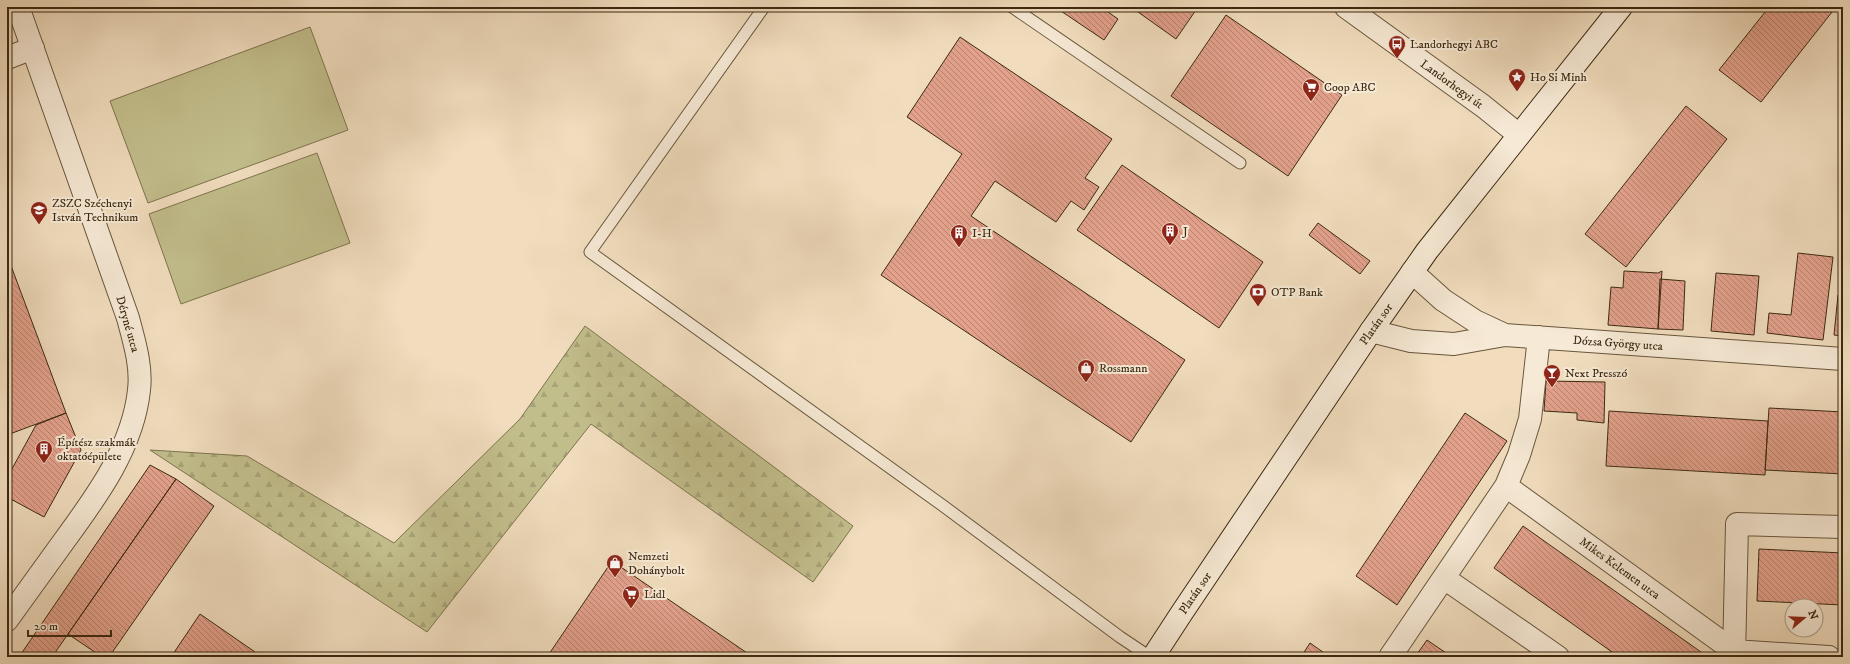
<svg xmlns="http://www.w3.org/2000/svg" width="1850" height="664" font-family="'IM FELL DW Pica',serif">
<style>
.forest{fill:url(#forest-firs);stroke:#7e744e}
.pitch{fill:#c2be8c;stroke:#7e744e}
.building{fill:url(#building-back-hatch);stroke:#3b2911}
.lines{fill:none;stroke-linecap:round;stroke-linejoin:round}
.lane-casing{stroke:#68563c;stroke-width:13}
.street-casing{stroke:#68563c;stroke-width:24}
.secondary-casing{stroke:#3b2911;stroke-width:24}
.lane{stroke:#f6e9d5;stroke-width:11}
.street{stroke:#f6e9d5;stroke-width:22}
.secondary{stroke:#f6e9d5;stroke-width:22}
.labels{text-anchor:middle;stroke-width:4;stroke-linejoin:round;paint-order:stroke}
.poi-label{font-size:12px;fill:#3b2911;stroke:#f6e9d5;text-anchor:start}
.street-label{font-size:12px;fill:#3b2911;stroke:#f6e9d5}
</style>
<defs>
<pattern id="forest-firs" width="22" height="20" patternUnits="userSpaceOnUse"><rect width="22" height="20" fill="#c2be8c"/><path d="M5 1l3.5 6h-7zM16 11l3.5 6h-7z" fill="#a8a378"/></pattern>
<pattern id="building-back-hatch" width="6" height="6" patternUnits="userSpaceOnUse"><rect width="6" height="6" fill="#e3a18c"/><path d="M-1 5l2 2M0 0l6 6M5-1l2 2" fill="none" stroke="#b98371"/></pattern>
</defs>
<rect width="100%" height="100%" fill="#f1ddbe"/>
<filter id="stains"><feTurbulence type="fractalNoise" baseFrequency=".005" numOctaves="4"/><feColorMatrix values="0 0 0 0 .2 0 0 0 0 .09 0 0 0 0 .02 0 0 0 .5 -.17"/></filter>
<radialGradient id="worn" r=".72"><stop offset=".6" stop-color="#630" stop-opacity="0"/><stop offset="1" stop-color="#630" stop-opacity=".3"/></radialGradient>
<path class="forest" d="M 585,326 L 853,526 L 813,582 L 591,424 L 427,632 L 150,450 L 247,456 L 394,543 L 520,419 Z"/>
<path class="pitch" d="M 310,27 L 348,130 L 148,203 L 110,101 Z
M 317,153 L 350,243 L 181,304 L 149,214 Z"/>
<path class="building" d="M 1055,7 L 1101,7 L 1118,19 L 1104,40 Z
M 1131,7 L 1198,7 L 1176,39 Z
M 1769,7 L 1836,7 L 1761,102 L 1719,70 Z
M 1226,15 L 1342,95 L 1288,176 L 1171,96 Z
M 960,37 L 1112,139 L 1085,178 L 1099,187 L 1084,210 L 1071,201 L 1056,222 L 995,181 L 971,216 L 1185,360 L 1131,442 L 881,275 L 962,154 L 907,117 Z
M 1686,106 L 1727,139 L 1626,267 L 1585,234 Z
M 1122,165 L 1263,262 L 1219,328 L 1077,230 Z
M 1318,223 L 1370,261 L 1360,274 L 1309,235 Z
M 1798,253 L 1833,257 L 1823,340 L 1767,333 L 1769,313 L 1791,315 Z
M 7,255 L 66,413 L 7,435 Z
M 1624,271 L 1658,273 L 1662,271 L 1658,329 L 1608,325 L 1611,287 L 1623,288 Z
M 1716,273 L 1759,276 L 1754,335 L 1711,331 Z
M 1660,279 L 1685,281 L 1683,330 L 1658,329 Z
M 1838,295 L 1843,295 L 1843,336 L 1834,335 Z
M 1546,381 L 1605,382 L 1604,423 L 1577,420 L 1577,413 L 1544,411 Z
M 1769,408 L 1843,412 L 1843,474 L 1765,470 Z
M 1609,411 L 1768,421 L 1765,475 L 1606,466 Z
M 66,413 L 81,450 L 44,517 L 7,497 L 7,478 L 36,425 Z
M 1465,413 L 1507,441 L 1397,605 L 1356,576 Z
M 150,465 L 176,479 L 52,657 L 19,657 Z
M 176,479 L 214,506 L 109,657 L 102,657 L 68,634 Z
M 1523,526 L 1708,657 L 1619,657 L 1494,568 Z
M 1759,549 L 1843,553 L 1843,605 L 1757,601 Z
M 612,561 L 753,657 L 547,657 Z
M 200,614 L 255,652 L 251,657 L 171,657 Z
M 1427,640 L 1452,657 L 1415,657 Z
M 1310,643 L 1330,657 L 1301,657 Z"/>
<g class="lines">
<defs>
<path id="lane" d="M 764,7 L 590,252 L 942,505 L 1120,637 L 1150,657
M 1012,7 L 1240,163"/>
<path id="street" d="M 1346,7 L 1483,106 L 1519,135
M 7,58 L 33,48
M 1412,272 L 1443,300 L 1475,321 L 1505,335 L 1843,359
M 1371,331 L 1411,341 L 1454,344 L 1505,335
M 1506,486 L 1734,651 L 1829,657
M 1444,578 L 1558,657
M 7,620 C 26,594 45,567 64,541 C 97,496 133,447 139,390 C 142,366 134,341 128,318 L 18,7
M 1390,657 L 1506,486 L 1519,455 L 1530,419 L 1539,337
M 1734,657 L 1737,524 L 1843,527"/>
<path id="secondary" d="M 1153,657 L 1181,614 L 1371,331 L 1427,251 L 1621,7"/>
</defs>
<use href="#lane" class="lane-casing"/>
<use href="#street" class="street-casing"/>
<use href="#secondary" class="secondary-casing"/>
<use href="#lane" class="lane"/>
<use href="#street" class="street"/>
<use href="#secondary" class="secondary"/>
</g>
<defs>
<symbol id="bus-pin" viewBox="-11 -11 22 30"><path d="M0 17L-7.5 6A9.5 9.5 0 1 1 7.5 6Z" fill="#8f2418" stroke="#f6e9d5"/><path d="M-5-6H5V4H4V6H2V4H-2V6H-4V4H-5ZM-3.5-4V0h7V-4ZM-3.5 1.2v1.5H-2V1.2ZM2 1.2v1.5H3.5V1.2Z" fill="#fff"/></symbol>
<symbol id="sight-pin" viewBox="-11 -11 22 30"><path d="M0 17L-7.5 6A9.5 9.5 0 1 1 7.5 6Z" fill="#8f2418" stroke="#f6e9d5"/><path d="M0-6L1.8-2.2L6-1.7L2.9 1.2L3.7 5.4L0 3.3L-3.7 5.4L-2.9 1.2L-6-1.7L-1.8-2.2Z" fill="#fff"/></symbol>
<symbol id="supermarket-pin" viewBox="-11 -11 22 30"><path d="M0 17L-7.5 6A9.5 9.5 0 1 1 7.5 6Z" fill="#8f2418" stroke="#f6e9d5"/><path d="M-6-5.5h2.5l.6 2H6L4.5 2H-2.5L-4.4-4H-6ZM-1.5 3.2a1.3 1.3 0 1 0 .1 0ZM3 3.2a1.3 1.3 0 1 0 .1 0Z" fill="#fff"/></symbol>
<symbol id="school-pin" viewBox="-11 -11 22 30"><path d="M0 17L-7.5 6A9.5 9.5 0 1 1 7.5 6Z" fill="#8f2418" stroke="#f6e9d5"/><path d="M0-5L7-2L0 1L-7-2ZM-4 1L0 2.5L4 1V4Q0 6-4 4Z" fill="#fff"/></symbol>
<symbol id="building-pin" viewBox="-11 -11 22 30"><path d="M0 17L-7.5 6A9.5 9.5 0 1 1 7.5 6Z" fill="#8f2418" stroke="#f6e9d5"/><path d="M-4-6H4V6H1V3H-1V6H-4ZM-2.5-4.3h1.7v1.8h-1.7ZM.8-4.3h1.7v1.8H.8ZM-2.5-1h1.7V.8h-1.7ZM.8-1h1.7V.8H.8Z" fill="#fff"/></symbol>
<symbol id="bank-pin" viewBox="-11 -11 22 30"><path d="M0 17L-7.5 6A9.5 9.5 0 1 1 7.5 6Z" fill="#8f2418" stroke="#f6e9d5"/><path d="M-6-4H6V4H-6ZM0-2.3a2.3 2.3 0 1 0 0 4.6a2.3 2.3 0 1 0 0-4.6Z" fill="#fff"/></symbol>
<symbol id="shop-pin" viewBox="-11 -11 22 30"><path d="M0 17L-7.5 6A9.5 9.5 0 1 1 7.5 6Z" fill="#8f2418" stroke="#f6e9d5"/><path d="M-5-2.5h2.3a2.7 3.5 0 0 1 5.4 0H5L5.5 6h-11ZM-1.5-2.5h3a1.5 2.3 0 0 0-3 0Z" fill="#fff"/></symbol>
<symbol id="bar-pin" viewBox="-11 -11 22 30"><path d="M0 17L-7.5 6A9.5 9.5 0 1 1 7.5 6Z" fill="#8f2418" stroke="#f6e9d5"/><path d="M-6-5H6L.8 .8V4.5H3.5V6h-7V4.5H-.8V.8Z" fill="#fff"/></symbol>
</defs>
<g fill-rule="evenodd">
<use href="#bus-pin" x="1387" y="34" width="20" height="27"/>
<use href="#sight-pin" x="1507" y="67" width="20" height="27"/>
<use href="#supermarket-pin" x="1301" y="77" width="20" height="27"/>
<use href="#school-pin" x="29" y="200" width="20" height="27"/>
<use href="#building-pin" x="1160" y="221" width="20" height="27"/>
<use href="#building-pin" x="949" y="223" width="20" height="27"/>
<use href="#bank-pin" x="1248" y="282" width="20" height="27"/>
<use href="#shop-pin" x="1076" y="358" width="20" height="27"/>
<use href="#bar-pin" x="1542" y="363" width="20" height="27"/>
<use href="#building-pin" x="34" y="439" width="20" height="27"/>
<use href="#shop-pin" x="605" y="553" width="20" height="27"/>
<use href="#supermarket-pin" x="621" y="584" width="20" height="27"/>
</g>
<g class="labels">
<g class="poi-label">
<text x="1410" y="48">Landorhegyi ABC</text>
<text x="1530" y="81">Ho Si Minh</text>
<text x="1324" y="91">Coop ABC</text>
<text x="52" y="207">ZSZC Széchenyi<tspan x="52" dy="14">István Technikum</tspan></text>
<text x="1183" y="235">J</text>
<text x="972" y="237">I-H</text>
<text x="1271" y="296">OTP Bank</text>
<text x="1099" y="372">Rossmann</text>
<text x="1565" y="377">Next Presszó</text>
<text x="57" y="446">Építész szakmák<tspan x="57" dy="14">oktatóépülete</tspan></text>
<text x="628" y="560">Nemzeti<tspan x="628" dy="14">Dohánybolt</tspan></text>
<text x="644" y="598">Lidl</text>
</g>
<g class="street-label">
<text transform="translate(1452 84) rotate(36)" y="4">Landorhegyi út</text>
<text transform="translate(128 324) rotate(74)" y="4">Déryné utca</text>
<text transform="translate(1376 324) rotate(-55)" y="4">Platán sor</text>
<text transform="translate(1618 343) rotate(4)" y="4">Dózsa György utca</text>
<text transform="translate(1620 568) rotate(36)" y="4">Mikes Kelemen utca</text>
<text transform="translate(1195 593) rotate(-56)" y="4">Platán sor</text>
</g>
</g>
<rect width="1850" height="664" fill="none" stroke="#f1ddbe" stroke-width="24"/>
<rect x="8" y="8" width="1834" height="648" fill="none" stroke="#3b2911" stroke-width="2"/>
<rect x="12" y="12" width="1826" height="640" fill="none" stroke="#3b2911"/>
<g transform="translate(1804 618) rotate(71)"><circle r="19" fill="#f6e9d5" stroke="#ab9c87"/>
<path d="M0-3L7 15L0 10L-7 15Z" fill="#8f2418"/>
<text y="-6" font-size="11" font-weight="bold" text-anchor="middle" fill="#3b2911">N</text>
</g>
<path d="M28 630v6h83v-6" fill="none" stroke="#3b2911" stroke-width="2"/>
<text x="34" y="630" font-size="12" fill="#3b2911" stroke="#f6e9d5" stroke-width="3" paint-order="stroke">20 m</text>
<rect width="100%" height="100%" filter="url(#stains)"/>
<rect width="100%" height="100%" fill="url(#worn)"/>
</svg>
